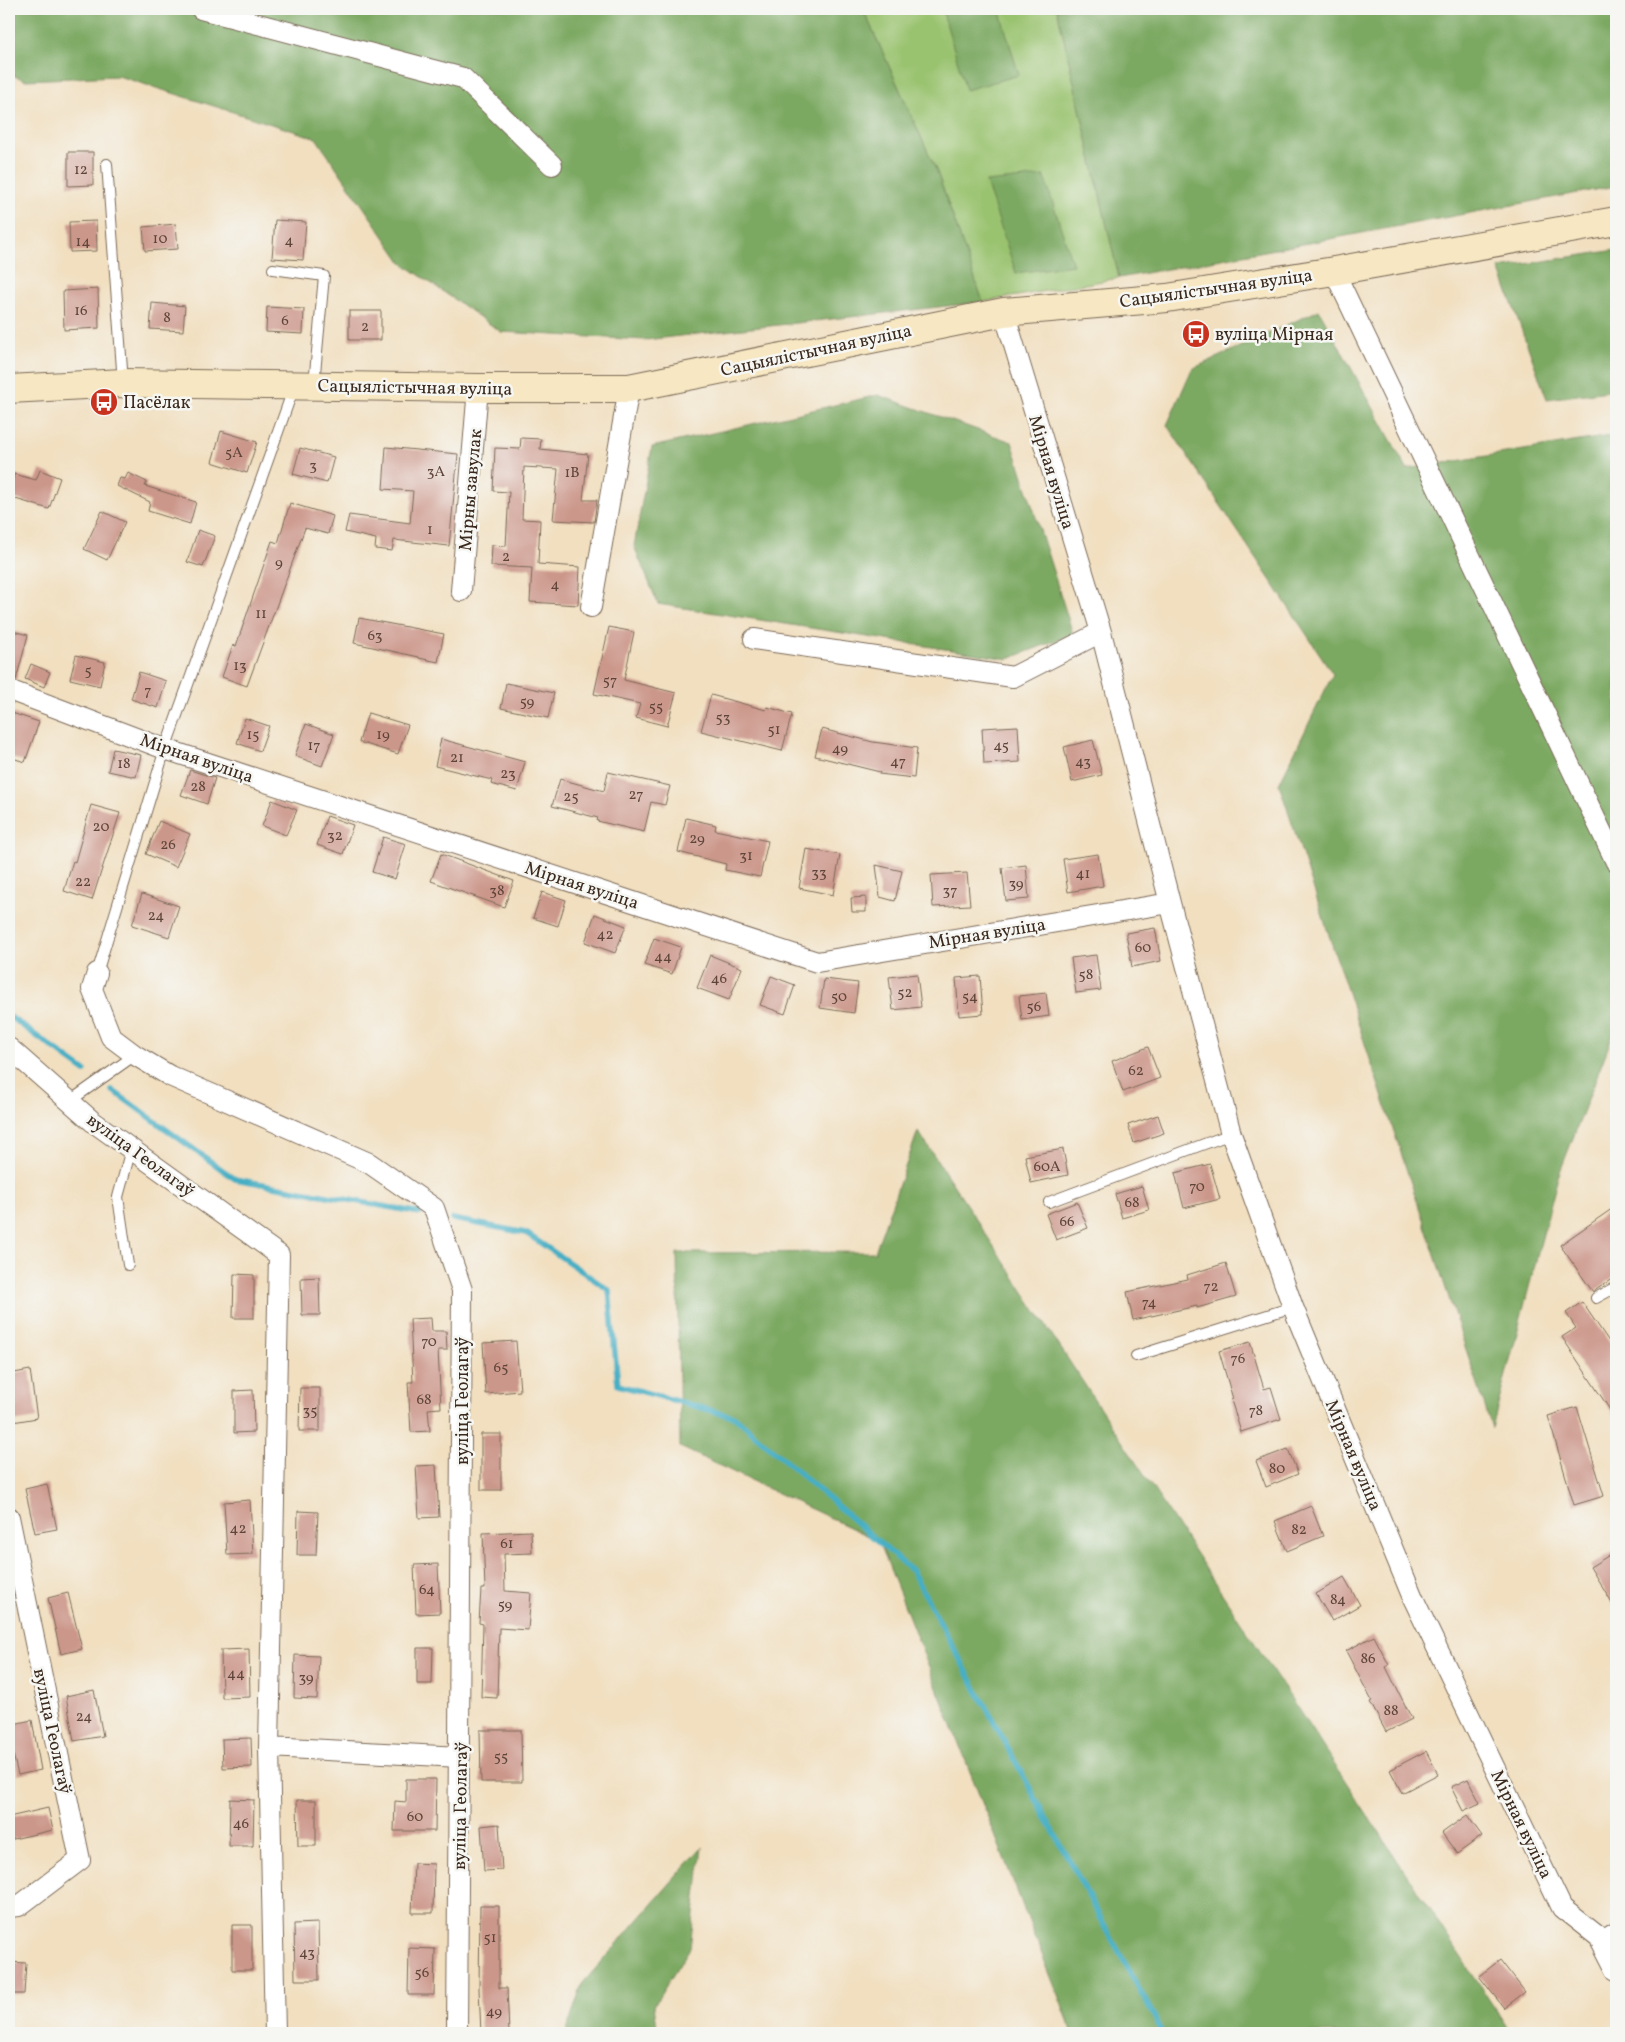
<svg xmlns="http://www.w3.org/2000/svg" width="1625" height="2042" font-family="Vollkorn,serif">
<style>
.green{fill:#9ac36f;stroke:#6a7646}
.forest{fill:#7ba962;stroke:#5b6a40}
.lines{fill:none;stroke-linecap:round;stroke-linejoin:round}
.stream{stroke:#46afc4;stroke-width:5.5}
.building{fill:#cc978b}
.lane-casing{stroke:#7b6957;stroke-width:12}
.street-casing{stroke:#7b6957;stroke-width:22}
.secondary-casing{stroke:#7b6957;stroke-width:30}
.lane{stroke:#fff;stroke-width:10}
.street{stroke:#fff;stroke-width:20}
.secondary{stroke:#f7e8c3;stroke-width:28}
.labels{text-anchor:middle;stroke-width:5;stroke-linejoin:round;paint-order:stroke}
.number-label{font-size:15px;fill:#5f4539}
.street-label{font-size:18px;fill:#3b2a1e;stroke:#f6f6f2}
.poi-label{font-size:18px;fill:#3b2a1e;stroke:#f6f6f2;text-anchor:start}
</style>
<rect width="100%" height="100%" fill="#f6f6f2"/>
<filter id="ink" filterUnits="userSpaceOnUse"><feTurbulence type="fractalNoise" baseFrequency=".02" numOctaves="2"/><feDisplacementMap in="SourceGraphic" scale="10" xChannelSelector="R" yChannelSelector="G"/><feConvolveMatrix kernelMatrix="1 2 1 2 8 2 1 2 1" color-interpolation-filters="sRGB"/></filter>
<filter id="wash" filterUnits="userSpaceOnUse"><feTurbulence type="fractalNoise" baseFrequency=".0096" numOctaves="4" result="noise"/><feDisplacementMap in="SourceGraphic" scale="20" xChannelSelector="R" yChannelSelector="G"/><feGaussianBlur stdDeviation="1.12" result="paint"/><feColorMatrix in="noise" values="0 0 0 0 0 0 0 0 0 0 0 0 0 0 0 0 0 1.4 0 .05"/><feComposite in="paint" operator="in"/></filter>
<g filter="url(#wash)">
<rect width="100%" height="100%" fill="#f1dfc0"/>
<path class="green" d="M 863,9 L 1057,9 L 1119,278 L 983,302 L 937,172 Z"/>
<path class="forest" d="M 9,9 L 863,9 L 937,172 L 983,302 L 645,340 L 501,332 L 402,263 L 316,138 L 118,76 L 26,80 L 9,74 Z
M 942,9 L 999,9 L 1019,75 L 966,90 Z
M 1057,9 L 1616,9 L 1616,186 L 1119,278 Z
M 1044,176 L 1073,265 L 1016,273 L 986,182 Z
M 1616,250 L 1616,390 L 1547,399 L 1499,268 Z
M 1319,310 L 1407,469 L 1616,435 L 1616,1027 L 1558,1177 L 1492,1428 L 1279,784 L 1333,674 L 1167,425 L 1192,369 Z
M 878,395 L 1012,442 L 1073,634 L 1008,659 L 658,604 L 634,546 L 652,447 Z
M 918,1131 L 1511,2033 L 1073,2033 L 879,1541 L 680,1447 L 677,1253 L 875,1252 Z
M 702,1847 L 690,1948 L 654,2005 L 658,2033 L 566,2033 L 582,1984 Z"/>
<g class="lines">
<path class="stream" d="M 9,1016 L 85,1071
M 112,1090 L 235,1179 L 420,1213
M 453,1219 L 526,1233 L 609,1290 L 618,1385 L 735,1417 L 912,1571 L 1163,2033"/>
</g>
<g id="blocks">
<path class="building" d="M 68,152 L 93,152 L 93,185 L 68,186 Z
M 275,220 L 306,222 L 303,260 L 272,258 Z
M 96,221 L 97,251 L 70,252 L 69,222 Z
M 176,224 L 178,249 L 145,251 L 143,227 Z
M 98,289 L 99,328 L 64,330 L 63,291 Z
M 152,303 L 185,306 L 183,331 L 150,329 Z
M 267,307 L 304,309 L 303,334 L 266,332 Z
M 349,311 L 381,311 L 381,340 L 349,340 Z
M 221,431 L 257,442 L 247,473 L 212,462 Z
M 521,438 L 541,439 L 540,449 L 588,454 L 583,500 L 597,500 L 594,522 L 553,520 L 558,469 L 524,467 L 522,519 L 540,520 L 538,564 L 580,567 L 578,605 L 530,602 L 532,568 L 491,566 L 492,545 L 506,546 L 509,492 L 493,491 L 495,448 L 520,449 Z
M 386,447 L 458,454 L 449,546 L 394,540 L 392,551 L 375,549 L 376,539 L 345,532 L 349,515 L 410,523 L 413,491 L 383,489 Z
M 300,448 L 334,457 L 327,483 L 293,474 Z
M 40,470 L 60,478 L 49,509 L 9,497 L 14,474 L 36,480 Z
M 128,473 L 147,482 L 145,486 L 196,502 L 190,524 L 148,511 L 150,502 L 117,486 L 120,478 L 125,479 Z
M 290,503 L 333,516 L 328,534 L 305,528 L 247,686 L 222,677 L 233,645 L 236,646 L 272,541 L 278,543 Z
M 102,511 L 125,522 L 107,560 L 84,549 Z
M 198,530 L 215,536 L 203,567 L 187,562 Z
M 359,618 L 444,634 L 438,662 L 419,658 L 419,657 L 354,643 Z
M 609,627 L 634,632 L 624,680 L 676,693 L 667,726 L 636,718 L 640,704 L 594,694 Z
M 9,630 L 28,635 L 16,680 L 9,678 Z
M 76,655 L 105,662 L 100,686 L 70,679 Z
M 31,664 L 50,672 L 44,687 L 25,679 Z
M 139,672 L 166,681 L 158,708 L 131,699 Z
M 506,683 L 554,693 L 548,718 L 501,708 Z
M 711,695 L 766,710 L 767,707 L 792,714 L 782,751 L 701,731 Z
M 9,712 L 39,722 L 25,762 L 9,757 Z
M 368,713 L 408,725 L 398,754 L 359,742 Z
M 245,718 L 269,726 L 260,751 L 237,743 Z
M 306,724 L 334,734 L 322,766 L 295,756 Z
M 1018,726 L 1020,762 L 984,764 L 982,728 Z
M 822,729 L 873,742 L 917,748 L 914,778 L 879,774 L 880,772 L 815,756 Z
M 441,739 L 525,762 L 517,791 L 491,784 L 492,780 L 435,766 Z
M 1093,740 L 1102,775 L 1072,782 L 1064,747 Z
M 113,749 L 141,755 L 136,777 L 108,771 Z
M 190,770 L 215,778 L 207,804 L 181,795 Z
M 608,772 L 670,786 L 665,805 L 651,802 L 644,832 L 597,821 L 598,818 L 552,806 L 560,779 L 604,791 Z
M 272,800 L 297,810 L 286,835 L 262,826 Z
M 91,805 L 120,813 L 92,900 L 64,891 L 73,861 L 75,862 Z
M 327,816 L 353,825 L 343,854 L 317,845 Z
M 686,818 L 716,825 L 715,830 L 768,841 L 760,877 L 725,870 L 726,864 L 678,852 Z
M 159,821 L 190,834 L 176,867 L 146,854 Z
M 383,837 L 406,844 L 395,879 L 372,872 Z
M 806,849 L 840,855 L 833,895 L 799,888 Z
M 441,854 L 514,881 L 504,907 L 431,881 Z
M 1098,854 L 1103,886 L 1068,892 L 1063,859 Z
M 876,865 L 902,871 L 895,901 L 880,897 Z
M 1026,865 L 1029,899 L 1006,901 L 1002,868 Z
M 967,873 L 970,905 L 933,907 L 931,875 Z
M 542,892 L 566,900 L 558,926 L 533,918 Z
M 142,894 L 179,906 L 169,937 L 132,925 Z
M 866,897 L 866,912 L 852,912 L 851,898 Z
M 595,914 L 626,926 L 615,953 L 585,942 Z
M 1155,928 L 1161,961 L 1132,967 L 1126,933 Z
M 654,938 L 681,947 L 672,974 L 644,965 Z
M 710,955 L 742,968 L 729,1000 L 697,988 Z
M 1096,955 L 1101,990 L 1076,993 L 1071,958 Z
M 917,974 L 921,1007 L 893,1010 L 889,977 Z
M 771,976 L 795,985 L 785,1014 L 760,1005 Z
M 980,976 L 983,1014 L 959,1016 L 956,978 Z
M 824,979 L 858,983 L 854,1013 L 820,1008 Z
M 1046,993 L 1049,1016 L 1022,1020 L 1019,996 Z
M 1148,1047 L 1160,1078 L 1123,1092 L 1112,1061 Z
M 1158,1115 L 1164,1133 L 1134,1143 L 1128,1125 Z
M 1063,1149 L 1068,1175 L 1031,1183 L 1025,1156 Z
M 1210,1164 L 1220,1199 L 1184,1208 L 1175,1173 Z
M 1142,1186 L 1149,1210 L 1122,1218 L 1115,1194 Z
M 1077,1202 L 1088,1228 L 1056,1240 L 1046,1214 Z
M 1616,1206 L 1616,1276 L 1593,1292 L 1560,1245 Z
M 1226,1263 L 1236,1297 L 1197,1308 L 1197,1306 L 1133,1320 L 1127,1292 L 1188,1279 L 1187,1275 Z
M 234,1274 L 254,1275 L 254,1318 L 233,1318 Z
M 319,1277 L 320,1315 L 302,1315 L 301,1278 Z
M 1582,1302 L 1610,1343 L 1616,1339 L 1616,1419 L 1562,1337 L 1576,1328 L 1566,1313 Z
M 431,1318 L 432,1331 L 446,1331 L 447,1350 L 438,1350 L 441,1408 L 428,1409 L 430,1431 L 411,1432 L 408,1382 L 413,1382 L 410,1319 Z
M 516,1341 L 520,1391 L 486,1394 L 483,1343 Z
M 1250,1342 L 1264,1389 L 1271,1387 L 1281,1419 L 1241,1432 L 1231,1400 L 1233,1399 L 1219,1351 Z
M 30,1370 L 37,1418 L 13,1422 L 9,1398 L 9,1374 Z
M 300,1388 L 320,1388 L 320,1431 L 299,1431 Z
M 253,1390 L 254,1432 L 234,1433 L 234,1391 Z
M 1577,1407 L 1604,1496 L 1574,1505 L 1548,1416 Z
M 481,1434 L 501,1434 L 501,1490 L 481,1490 Z
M 1288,1449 L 1298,1474 L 1266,1487 L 1256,1461 Z
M 436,1465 L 439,1517 L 419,1518 L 416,1466 Z
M 47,1484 L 57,1529 L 35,1533 L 25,1489 Z
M 250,1500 L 253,1554 L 227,1555 L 224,1502 Z
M 1311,1506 L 1323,1536 L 1287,1551 L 1275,1521 Z
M 298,1511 L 318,1512 L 316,1555 L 297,1555 Z
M 531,1531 L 532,1553 L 504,1554 L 505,1591 L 531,1593 L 528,1630 L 499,1628 L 497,1698 L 481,1697 L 483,1624 L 479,1623 L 481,1589 L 485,1589 L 483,1533 Z
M 1616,1551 L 1616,1610 L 1590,1567 Z
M 438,1564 L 440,1613 L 416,1614 L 414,1565 Z
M 1344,1577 L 1360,1605 L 1332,1621 L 1316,1594 Z
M 68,1593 L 82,1649 L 61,1654 L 48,1598 Z
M 1374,1636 L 1389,1665 L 1386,1667 L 1412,1719 L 1386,1732 L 1370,1702 L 1372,1701 L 1346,1651 Z
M 417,1648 L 433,1648 L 432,1684 L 417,1684 Z
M 249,1649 L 250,1697 L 222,1698 L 221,1650 Z
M 295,1655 L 319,1656 L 317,1699 L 294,1698 Z
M 94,1690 L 103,1736 L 74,1741 L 66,1696 Z
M 32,1720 L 41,1770 L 18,1775 L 9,1737 L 9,1725 Z
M 480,1730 L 521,1730 L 522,1782 L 481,1782 Z
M 251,1738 L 252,1767 L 223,1768 L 222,1739 Z
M 1426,1751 L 1438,1774 L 1402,1793 L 1390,1770 Z
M 406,1779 L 436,1779 L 435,1831 L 394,1831 L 395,1801 L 406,1802 Z
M 1468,1779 L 1480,1803 L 1463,1811 L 1451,1787 Z
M 230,1799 L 254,1800 L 253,1846 L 229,1846 Z
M 297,1800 L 316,1800 L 316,1846 L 298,1846 Z
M 48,1808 L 53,1830 L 9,1840 L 9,1817 Z
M 1467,1815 L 1482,1836 L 1457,1854 L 1442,1833 Z
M 499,1824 L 502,1870 L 484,1871 L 481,1826 Z
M 414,1863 L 434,1864 L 433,1913 L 412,1913 Z
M 480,1906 L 499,1906 L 499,1988 L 507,1988 L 509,2033 L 481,2033 L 479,1989 Z
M 318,1923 L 319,1980 L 295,1980 L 294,1924 Z
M 232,1925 L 252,1925 L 252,1970 L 232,1970 Z
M 409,1948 L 435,1949 L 434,1995 L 408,1995 Z
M 1500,1960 L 1525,1992 L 1504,2008 L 1479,1976 Z
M 9,1962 L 26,1963 L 24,1994 L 9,1994 Z"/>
</g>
</g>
<g filter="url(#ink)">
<use href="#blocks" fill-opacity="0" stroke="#7b6957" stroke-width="1"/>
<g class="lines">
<defs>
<path id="lane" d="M 107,164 L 123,383
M 273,269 L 324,276 L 314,384
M 97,973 L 165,749 L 294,387
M 70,1101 L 135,1055
M 1049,1202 L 1231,1134
M 128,1265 L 118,1197 L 131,1149
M 1596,1298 L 1616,1287
M 1136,1356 L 1293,1307
M 1599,1937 L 1616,1927"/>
<path id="street" d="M 201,9 L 463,78 L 552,165
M 1334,271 L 1616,862
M 1004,312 L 1101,632 L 1170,903 L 1231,1134 L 1293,1307 L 1413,1598 L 1562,1908 L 1599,1937 L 1616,1970
M 461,591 L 478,388
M 591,607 L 629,388
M 754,639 L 1013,677 L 1101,632
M 9,690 L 165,749 L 817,962 L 1170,903
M 97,973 L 92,989 L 111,1037 L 135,1055 L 170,1076 L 369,1163 L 434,1208 L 462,1290 L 457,2033
M 9,1048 L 92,1121 L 279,1255 L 269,1747 L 275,2033
M 9,1517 L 80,1860 L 19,1906 L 9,1907
M 269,1747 L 460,1757"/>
<path id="secondary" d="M 9,389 L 123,383 L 478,388 L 629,388 L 1004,312 L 1167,298 L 1334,271 L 1616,221"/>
</defs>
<use href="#lane" class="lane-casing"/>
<use href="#street" class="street-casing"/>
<use href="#secondary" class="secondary-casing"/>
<use href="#lane" class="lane"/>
<use href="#street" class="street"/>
<use href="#secondary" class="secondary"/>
</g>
</g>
<defs>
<symbol id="bus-disc" viewBox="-11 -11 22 22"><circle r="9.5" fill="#c8321e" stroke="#f6f6f2"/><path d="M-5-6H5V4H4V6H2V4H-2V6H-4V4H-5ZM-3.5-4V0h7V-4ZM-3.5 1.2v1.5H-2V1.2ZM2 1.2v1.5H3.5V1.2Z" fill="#fff"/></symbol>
</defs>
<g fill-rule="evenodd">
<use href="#bus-disc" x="1180" y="318" width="32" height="32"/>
<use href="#bus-disc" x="88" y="386" width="32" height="32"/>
</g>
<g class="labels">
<g class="number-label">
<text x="81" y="174">12</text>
<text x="160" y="243">10</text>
<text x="289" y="245">4</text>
<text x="83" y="246">14</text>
<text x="81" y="315">16</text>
<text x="167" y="322">8</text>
<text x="285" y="325">6</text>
<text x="365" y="331">2</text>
<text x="234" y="457">5А</text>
<text x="313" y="470">3</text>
<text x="436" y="476">3А</text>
<text x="572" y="477">1В</text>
<text x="430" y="534">1</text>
<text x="506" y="561">2</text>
<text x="279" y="567">9</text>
<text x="555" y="589">4</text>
<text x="261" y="618">11</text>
<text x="375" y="640">63</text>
<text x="240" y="670">13</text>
<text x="88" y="675">5</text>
<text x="610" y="685">57</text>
<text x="148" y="695">7</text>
<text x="527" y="706">59</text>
<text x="656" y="711">55</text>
<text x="723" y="722">53</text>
<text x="774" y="734">51</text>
<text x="253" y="739">15</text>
<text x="383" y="739">19</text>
<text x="314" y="750">17</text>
<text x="1001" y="750">45</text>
<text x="840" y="753">49</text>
<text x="457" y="762">21</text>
<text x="898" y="766">47</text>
<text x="1083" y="766">43</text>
<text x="124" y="768">18</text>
<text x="508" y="778">23</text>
<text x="198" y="791">28</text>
<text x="636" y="799">27</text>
<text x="571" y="801">25</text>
<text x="101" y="831">20</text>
<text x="335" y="840">32</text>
<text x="697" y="843">29</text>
<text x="168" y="849">26</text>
<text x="746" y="860">31</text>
<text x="819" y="877">33</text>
<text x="1083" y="878">41</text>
<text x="83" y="886">22</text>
<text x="1016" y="888">39</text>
<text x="497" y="895">38</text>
<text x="950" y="895">37</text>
<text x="156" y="920">24</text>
<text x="605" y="939">42</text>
<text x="1143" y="952">60</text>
<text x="663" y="961">44</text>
<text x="1086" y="979">58</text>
<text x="719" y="983">46</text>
<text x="905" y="997">52</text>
<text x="839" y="1001">50</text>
<text x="970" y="1001">54</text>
<text x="1034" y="1011">56</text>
<text x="1136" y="1075">62</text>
<text x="1047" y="1171">60А</text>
<text x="1197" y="1191">70</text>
<text x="1132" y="1207">68</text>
<text x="1067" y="1226">66</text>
<text x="1211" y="1291">72</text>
<text x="1149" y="1307">74</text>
<text x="429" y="1346">70</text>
<text x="1238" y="1363">76</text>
<text x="501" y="1372">65</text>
<text x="424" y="1404">68</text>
<text x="310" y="1415">35</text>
<text x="1256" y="1415">78</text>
<text x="1277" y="1473">80</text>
<text x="238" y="1533">42</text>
<text x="1299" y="1534">82</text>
<text x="507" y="1548">61</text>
<text x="427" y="1594">64</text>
<text x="1338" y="1604">84</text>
<text x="505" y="1609">59</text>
<text x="1368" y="1663">86</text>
<text x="236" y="1678">44</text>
<text x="306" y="1682">39</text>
<text x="1391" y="1715">88</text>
<text x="84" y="1721">24</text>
<text x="501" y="1761">55</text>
<text x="415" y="1821">60</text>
<text x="241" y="1828">46</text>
<text x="490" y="1942">51</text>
<text x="307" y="1957">43</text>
<text x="422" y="1977">56</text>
<text x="494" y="2016">49</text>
</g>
<g class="street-label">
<text transform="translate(1216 288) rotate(-8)" y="6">Сацыялістычная вуліца</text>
<text transform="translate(816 350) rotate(-12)" y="6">Сацыялістычная вуліца</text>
<text transform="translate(415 387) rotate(1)" y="6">Сацыялістычная вуліца</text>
<text transform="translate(1052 472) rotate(73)" y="6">Мірная вуліца</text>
<text transform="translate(470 490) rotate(-85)" y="6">Мірны завулак</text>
<text transform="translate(197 758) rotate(19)" y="6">Мірная вуліца</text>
<text transform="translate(582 885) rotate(18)" y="6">Мірная вуліца</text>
<text transform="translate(987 933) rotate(-9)" y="6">Мірная вуліца</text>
<text transform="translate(141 1155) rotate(36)" y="6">вуліца Геолагаў</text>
<text transform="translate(462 1401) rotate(-90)" y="6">вуліца Геолагаў</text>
<text transform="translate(1354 1455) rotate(67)" y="6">Мірная вуліца</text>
<text transform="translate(53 1731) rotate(78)" y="6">вуліца Геолагаў</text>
<text transform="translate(460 1806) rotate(-89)" y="6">вуліца Геолагаў</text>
<text transform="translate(1522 1824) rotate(64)" y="6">Мірная вуліца</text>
</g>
<g class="poi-label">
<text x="1215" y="340">вуліца Мірная</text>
<text x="123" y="408">Пасёлак</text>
</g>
</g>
<rect width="1625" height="2042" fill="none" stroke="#f6f6f2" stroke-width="30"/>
</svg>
